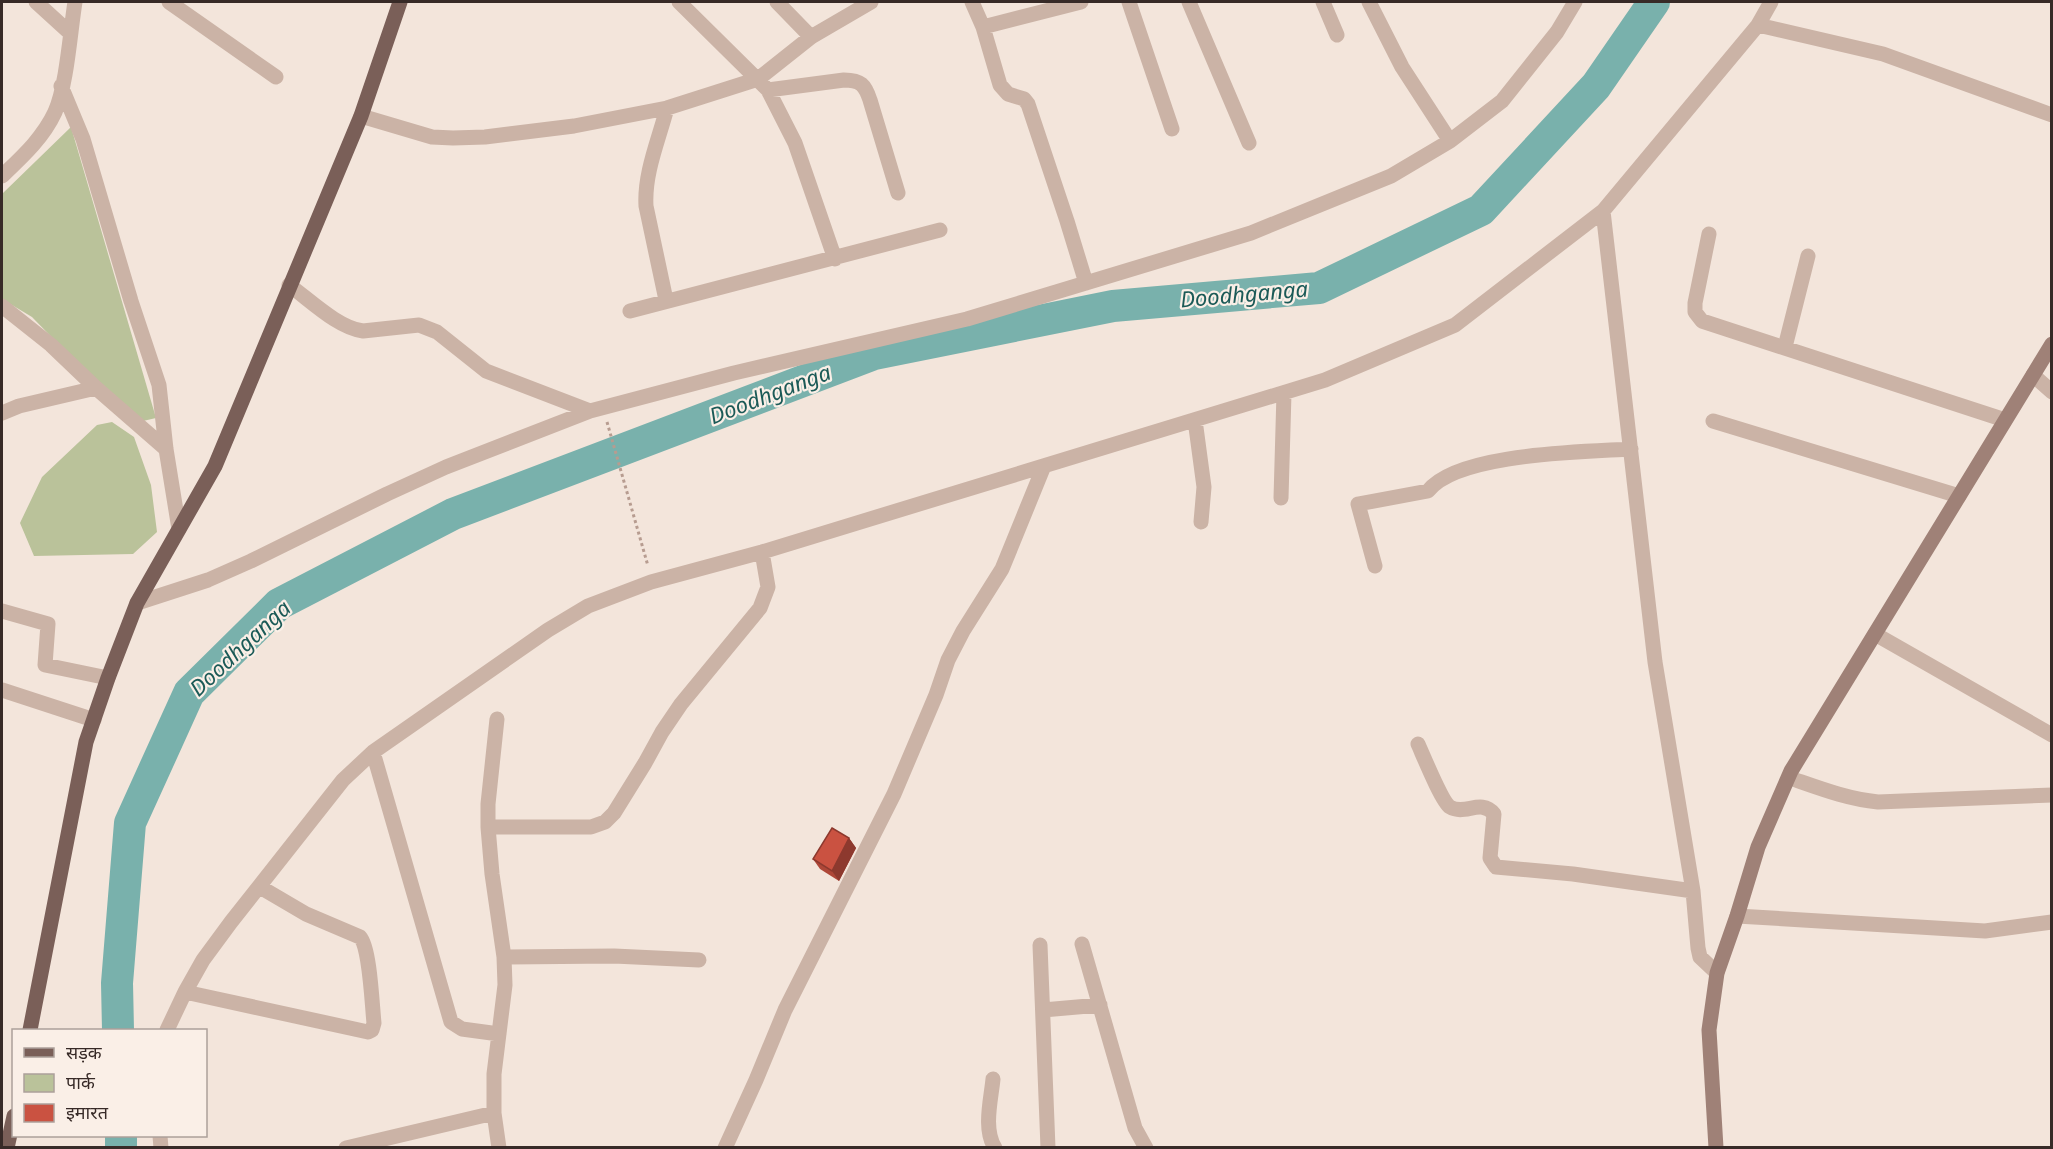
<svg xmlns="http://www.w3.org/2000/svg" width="2053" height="1149" font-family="'Noto Sans','Noto Sans Devanagari',sans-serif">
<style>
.green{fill:#bac29a}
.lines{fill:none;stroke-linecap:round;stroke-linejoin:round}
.river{stroke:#79b1ac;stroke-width:32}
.path{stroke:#b79c90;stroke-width:3;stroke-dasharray:3 3;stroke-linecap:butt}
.street{stroke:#cbb3a6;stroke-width:15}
.secondary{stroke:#9f8177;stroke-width:15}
.primary{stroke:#7a5f58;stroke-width:15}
.wall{fill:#ae4738}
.shaded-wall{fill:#8d392e}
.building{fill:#ca5241;stroke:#8d392e;stroke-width:1.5}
.labels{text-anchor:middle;stroke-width:4.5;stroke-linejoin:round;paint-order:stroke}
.water-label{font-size:22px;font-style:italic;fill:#1b5a57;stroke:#faefe7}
</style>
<rect width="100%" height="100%" fill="#f3e5db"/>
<path class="green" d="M 71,127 L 156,418 L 143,421 L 111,398 L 32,317 L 2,299 L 2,194 Z
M 112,422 L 134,437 L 151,485 L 157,532 L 133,554 L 34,556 L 20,523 L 42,477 L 97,425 Z"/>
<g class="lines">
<path class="river" d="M 118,1030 L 117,983 L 130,823 L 189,693 L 279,604 L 453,514 L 874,354 L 1113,306 L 1319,288 L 1481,210 L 1596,86 L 1654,2
M 121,1136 L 121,1148"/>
<path class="path" d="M 607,422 L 648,566"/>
<path class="street" d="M 36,2 L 70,33
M 169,2 L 276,77
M 679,2 L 768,90 L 795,143 L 835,259
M 777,2 L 811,37
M 972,2 L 983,27 L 1000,85 L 1008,94 L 1024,99 L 1028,104 L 1067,221 L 1086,283
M 1129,2 L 1172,129
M 1189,2 L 1249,143
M 1323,2 L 1337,35
M 1369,2 L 1402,67 L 1450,141
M 1758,25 L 1771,2
M 983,27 L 1081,2
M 61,86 L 83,139 L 131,301 L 159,385 L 166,449 L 179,529
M 768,90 L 844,80 C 861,80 865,85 870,100 L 898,193
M 361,116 L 432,137 L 453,138 L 485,137 L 574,126 L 667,108 L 758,79 L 811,37 L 871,2
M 2,176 C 22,157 43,138 55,112 C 67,84 70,33 75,2
M 1709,234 L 1695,303 L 1695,312 L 1702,321 L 2005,420
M 289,285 C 310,300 338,328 363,331 L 419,325 L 437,332 L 486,371 L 590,411
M 666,300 L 646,206 C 644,173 659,139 667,108
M 2,306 L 51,345 L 96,388 L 166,449
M 630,311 L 940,230
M 1785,347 L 1808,256
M 2033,375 L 2052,392
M 2,413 L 19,406 L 96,388
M 1195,420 L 1204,487 L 1201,522
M 1713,421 L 1959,496
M 1281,498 L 1284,393
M 1375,566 L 1358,504 L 1428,491 C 1457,453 1583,452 1631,449
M 137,603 L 208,580 L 251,561 L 387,494 L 446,467 L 590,411 L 734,373 L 967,319 L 1251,233 L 1391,176 L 1450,141 L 1502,101 L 1557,32 L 1575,2
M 2,611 L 48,624 L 45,665 L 108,678
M 1875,634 L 2052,735
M 2,690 L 94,720
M 497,719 L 488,804 L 488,827 L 492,874 L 504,957 L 505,985 L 494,1074 L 494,1113 L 499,1148
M 1418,744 C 1423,755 1442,802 1450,807 C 1465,816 1481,798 1494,814 L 1490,858 L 1496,867 L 1573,874 L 1693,891
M 373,752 L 451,1022 L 462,1029 L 499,1034
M 1790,778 C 1819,788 1847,799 1878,802 L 2052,795
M 488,827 L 591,827 L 605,822 L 614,813 L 645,763 L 662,732 L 681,704 L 760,608 L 768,587 L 762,552
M 1737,916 L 1985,931 L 2052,922
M 1082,944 L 1135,1128 L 1146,1148
M 1040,945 L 1048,1148
M 504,957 L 614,956 L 699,960
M 1717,973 L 1700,957 L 1698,948 L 1693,891 L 1655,662 L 1603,211 L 1758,25 L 1883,54 L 2052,115
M 185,992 L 368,1032 L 372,1030 L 374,1023 C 372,1005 370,948 360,937 L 306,914 L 260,887
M 1043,1010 L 1100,1005
M 167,1030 L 185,992 L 203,960 L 231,922 L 343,780 L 373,752 L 548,630 L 588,606 L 651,582 L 762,552 L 1325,380 L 1455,325 L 1603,211
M 993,1079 C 991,1100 983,1129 995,1148
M 160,1136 L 161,1148
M 346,1148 L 494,1113
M 725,1148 L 756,1080 L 785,1010 L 894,794 L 936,695 L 948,660 L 963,631 L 1002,569 L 1044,466"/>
<path class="secondary" d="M 1716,1148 L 1709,1030 L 1717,973 L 1737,916 L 1758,847 L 1791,771 L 2052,344"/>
<path class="primary" d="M 30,1030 L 86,742 L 108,678 L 137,603 L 215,466 L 361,116 L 400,2
M 7,1148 L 14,1116"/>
</g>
<path class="wall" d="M 849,838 L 856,848 L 839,881 L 820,869 L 813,859 Z"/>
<path class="shaded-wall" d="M 849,838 L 856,848 L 839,881 L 832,871 Z"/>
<path class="building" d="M 832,828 L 849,838 L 832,871 L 813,859 Z"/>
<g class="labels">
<g class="water-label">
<text transform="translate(1244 294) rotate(-5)" y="8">Doodhganga</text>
<text transform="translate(770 394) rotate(-21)" y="8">Doodhganga</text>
<text transform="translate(240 648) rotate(-43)" y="8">Doodhganga</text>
</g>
</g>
<rect width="2053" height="1149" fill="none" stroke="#372a27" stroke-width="6"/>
<rect x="12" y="1029" width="195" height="108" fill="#faefe7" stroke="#aca09a" stroke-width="1.5"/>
<rect x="24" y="1048" width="30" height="9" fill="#7a5f58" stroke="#aca09a" stroke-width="1.5"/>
<text x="66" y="1059" font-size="18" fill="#372a27">सड़क</text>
<rect x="24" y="1074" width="30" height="18" fill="#bac29a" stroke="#aca09a" stroke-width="1.5"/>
<text x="66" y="1089" font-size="18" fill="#372a27">पार्क</text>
<rect x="24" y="1104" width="30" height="18" fill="#ca5241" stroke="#aca09a" stroke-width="1.5"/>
<text x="66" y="1119" font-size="18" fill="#372a27">इमारत</text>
</svg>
